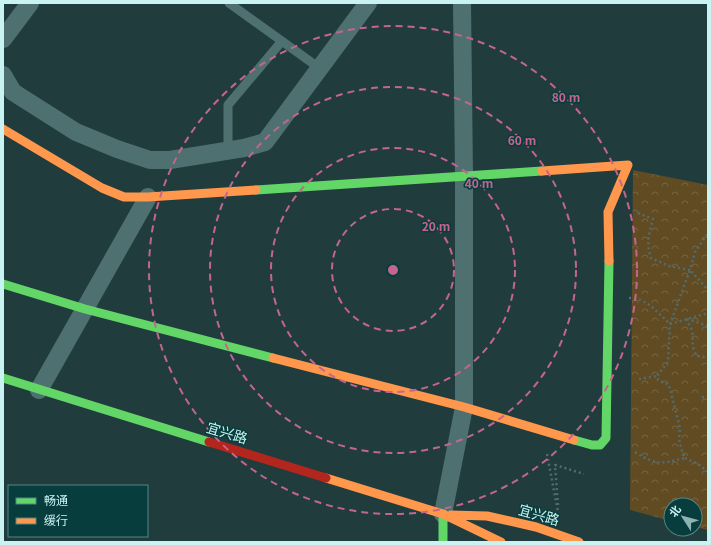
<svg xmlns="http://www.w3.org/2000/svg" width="711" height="545" font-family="Georgia,'Noto Sans SC',serif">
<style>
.forest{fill:url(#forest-crowns)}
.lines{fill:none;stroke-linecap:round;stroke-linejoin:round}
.path{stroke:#516d6f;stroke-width:2.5;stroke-dasharray:2 3;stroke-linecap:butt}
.lane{stroke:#4e7070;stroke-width:9}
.street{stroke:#4e7070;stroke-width:18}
.fast{stroke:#63d668;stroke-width:9}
.slow{stroke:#ff974d;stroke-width:9}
.jam{stroke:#b3261e;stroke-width:9}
.ring{fill:none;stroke:#c46590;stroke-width:2;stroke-dasharray:7 5}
.labels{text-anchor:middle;stroke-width:3;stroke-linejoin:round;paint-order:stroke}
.street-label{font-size:14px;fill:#c9f3f3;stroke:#073d3d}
.centre{fill:#c46590;stroke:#073d3d;stroke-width:2}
.ring-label{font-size:12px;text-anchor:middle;font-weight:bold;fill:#c46590;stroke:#073d3d;stroke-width:3;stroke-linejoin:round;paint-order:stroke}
</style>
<defs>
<pattern id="forest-crowns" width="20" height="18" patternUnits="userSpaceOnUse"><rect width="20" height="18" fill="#614b22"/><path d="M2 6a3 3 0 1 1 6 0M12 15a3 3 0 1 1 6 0" fill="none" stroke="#766543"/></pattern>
</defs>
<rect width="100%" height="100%" fill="#213c3d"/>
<path class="forest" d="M 633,170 L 708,185 L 708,530 L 695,527 L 695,505 L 671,505 L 671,521 L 630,510 Z"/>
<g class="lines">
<path class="path" d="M 638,213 L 653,219 C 649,233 646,244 651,258 L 669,266 L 690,270 L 695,252 L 708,233
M 629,298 C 647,298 658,313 670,324 L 708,313
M 686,319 C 688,323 691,327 692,331 C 694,342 690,344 697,356 L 704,357 L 708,356
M 687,319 L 708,326
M 639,379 L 657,376
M 702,397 L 708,398
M 635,452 C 658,466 659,464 685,458 L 682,451 L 679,438 L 680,428 L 669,385 L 658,380 L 657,376 L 668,362 L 670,324 L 690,270 L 708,290
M 547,454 L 558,512
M 685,458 L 698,464 L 708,472
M 558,505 L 555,465 L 584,474"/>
<path class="lane" d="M 229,3 L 322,70
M 228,151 L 228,105 L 282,41"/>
<path class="street" d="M 3,39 L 30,3
M 3,75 L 13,92 L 76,132 L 117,149 L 150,160 L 170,160 L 244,148 L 265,142 L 368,3
M 39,390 L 148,197
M 443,514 L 464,407 L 464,175 L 462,3"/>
<path class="fast" d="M 256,190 L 542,171
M 3,284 L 85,309 L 273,358
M 3,378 L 209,442
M 574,440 L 592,445 L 600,445 L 606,438 L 609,261
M 443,514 L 443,542"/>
<path class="slow" d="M 3,129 L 102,188 L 124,197 L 148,197 L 256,190
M 542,171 L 628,165 L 608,212 L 609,261
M 273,358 L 464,407 L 574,440
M 326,478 L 443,514 L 501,542
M 451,515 L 487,516 L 536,527 L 579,542"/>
<path class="jam" d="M 209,442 L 326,478"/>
</g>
<g class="ring">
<circle cx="393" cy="270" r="61"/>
<circle cx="393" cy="270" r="122"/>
<circle cx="393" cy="270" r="183"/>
<circle cx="393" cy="270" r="244"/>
</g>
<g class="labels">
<g class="street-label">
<text transform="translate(227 433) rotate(17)" y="5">宜兴路</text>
<text transform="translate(539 515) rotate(16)" y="5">宜兴路</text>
</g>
</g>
<circle cx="393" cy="270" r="6" class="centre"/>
<g class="ring-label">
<text x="566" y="102">80 m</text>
<text x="522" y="145">60 m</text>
<text x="479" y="188">40 m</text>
<text x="436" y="231">20 m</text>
</g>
<rect width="711" height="545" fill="none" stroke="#c9f3f3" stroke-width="8"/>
<rect x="8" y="485" width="140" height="52" fill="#073d3d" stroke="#558686"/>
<rect x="16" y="498" width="20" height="6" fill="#63d668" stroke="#558686"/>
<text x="44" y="505" font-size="12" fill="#c9f3f3">畅通</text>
<rect x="16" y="518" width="20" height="6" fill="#ff974d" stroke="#558686"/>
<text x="44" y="525" font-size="12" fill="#c9f3f3">缓行</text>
<g transform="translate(683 517) rotate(306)"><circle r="19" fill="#073d3d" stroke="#558686"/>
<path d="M0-3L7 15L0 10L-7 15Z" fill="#8eb3b3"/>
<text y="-6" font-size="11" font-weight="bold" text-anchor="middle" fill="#c9f3f3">北</text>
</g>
</svg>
